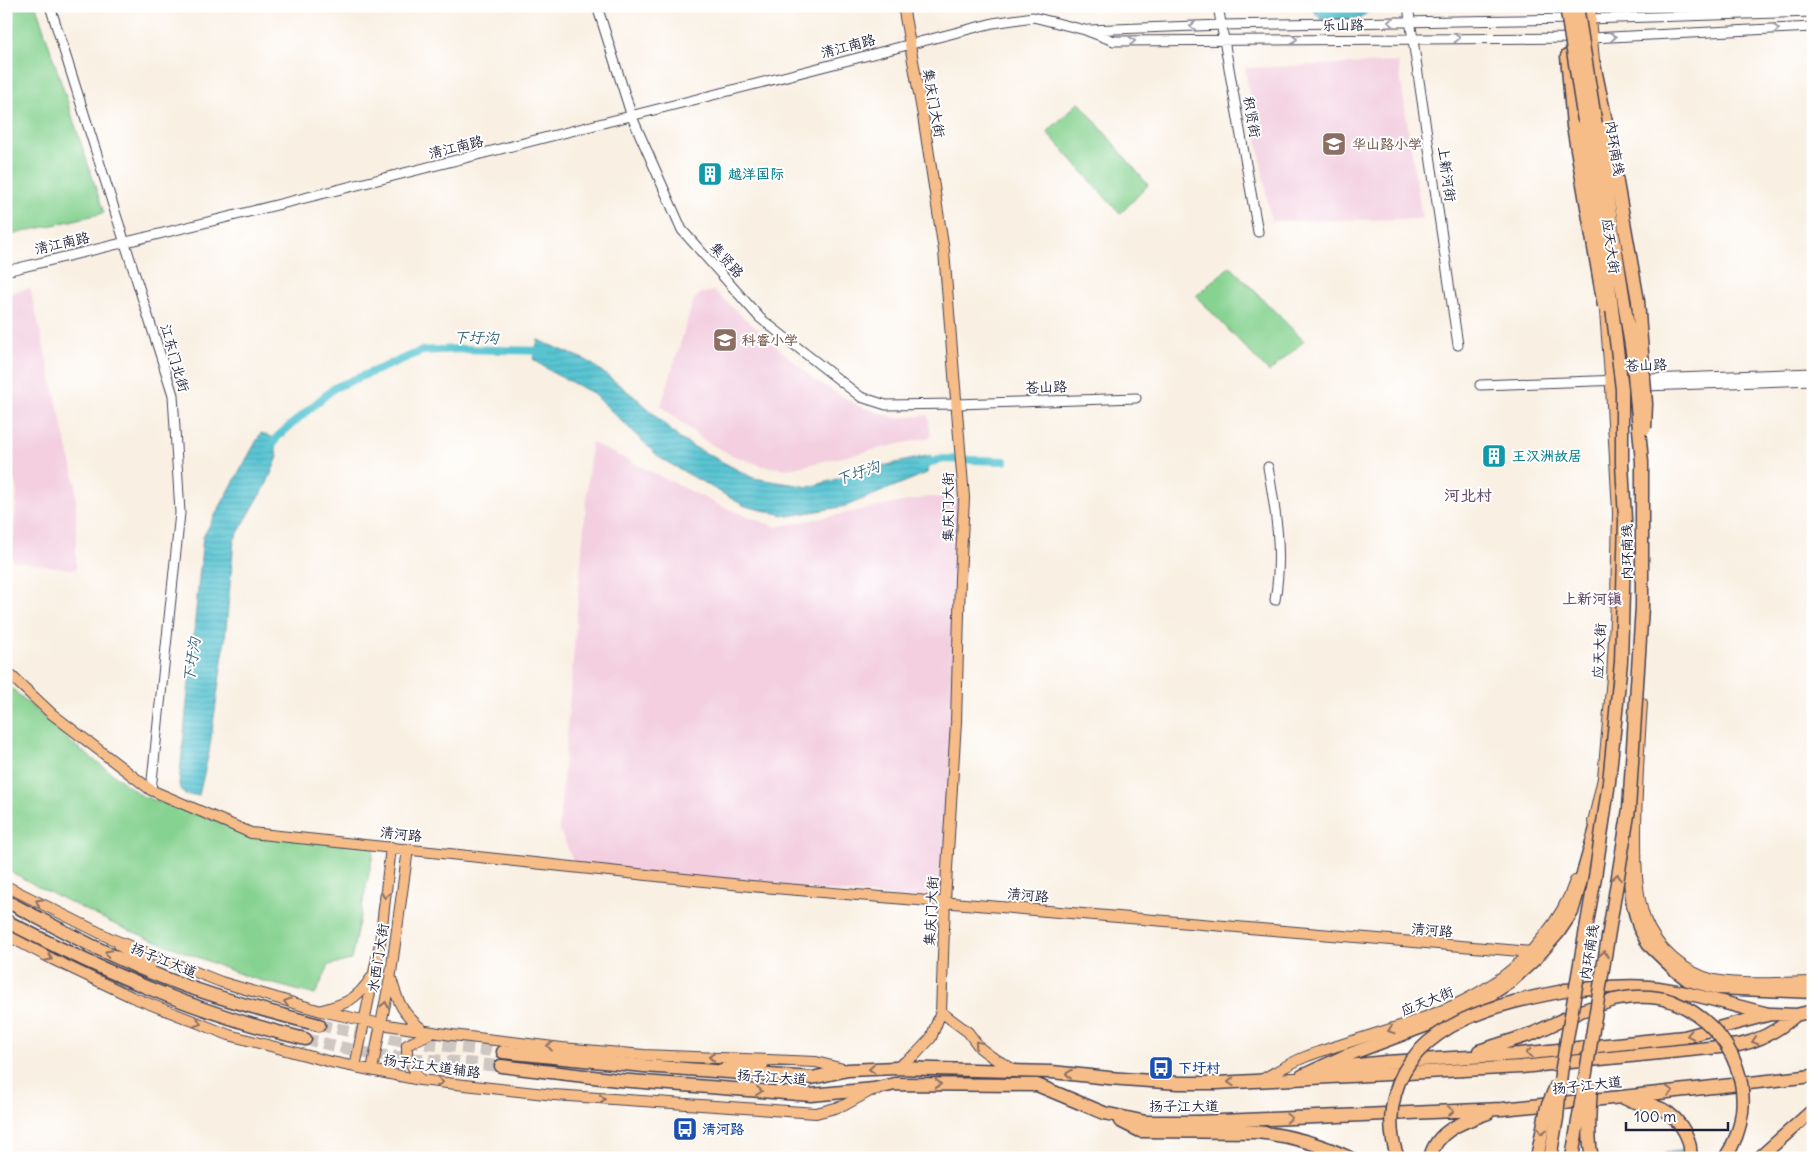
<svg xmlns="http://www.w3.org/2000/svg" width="1819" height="1164" font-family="Delius,'LXGW WenKai TC',sans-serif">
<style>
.built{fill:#f3cfe0}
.green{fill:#86d290;stroke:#547a66}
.water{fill:url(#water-rules);stroke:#3e7386}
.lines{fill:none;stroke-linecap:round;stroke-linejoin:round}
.canal{stroke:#59c4d2;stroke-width:8}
.highway-tunnel{stroke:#cec7c1;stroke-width:12;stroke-dasharray:12 6;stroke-linecap:butt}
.minor-casing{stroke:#424154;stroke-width:11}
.major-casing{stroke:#424154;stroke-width:12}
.highway-casing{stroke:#424154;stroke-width:15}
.minor{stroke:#fff;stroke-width:9}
.major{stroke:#f7bd88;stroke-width:10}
.highway{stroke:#f7bd88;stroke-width:12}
.highway-bridge-casing{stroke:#424154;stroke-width:15;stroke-linecap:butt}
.highway-bridge{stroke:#f7bd88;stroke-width:12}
.oneway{stroke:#9c9ca7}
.oneway2{stroke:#8c7062}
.labels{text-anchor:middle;stroke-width:4;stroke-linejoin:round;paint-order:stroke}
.street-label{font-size:14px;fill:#22223b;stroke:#fff}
.education-label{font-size:14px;font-weight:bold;fill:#785e54;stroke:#fff;text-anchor:start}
.culture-label{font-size:14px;font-weight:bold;fill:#0d838f;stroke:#fff;text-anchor:start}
.transit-label{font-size:14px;font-weight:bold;fill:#164399;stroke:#fff;text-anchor:start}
.water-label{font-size:15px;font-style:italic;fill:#386377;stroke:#fff}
.neighbourhood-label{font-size:15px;font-weight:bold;fill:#684c6a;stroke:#fff}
.quarter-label{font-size:16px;font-weight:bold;fill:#684c6a;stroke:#fff}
</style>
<defs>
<pattern id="water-rules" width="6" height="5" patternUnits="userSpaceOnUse" patternTransform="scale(1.25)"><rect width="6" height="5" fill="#59c4d2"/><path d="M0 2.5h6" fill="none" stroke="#4da8b5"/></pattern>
</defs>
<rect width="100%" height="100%" fill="#fff"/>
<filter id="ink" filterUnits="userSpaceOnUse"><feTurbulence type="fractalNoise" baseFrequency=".02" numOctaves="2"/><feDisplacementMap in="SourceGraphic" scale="10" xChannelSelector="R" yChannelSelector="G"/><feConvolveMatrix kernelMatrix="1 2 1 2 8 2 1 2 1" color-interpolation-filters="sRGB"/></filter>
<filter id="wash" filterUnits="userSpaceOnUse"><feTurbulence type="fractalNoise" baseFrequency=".0096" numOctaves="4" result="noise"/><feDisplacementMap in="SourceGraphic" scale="20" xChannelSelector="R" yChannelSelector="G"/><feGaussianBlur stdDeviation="1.12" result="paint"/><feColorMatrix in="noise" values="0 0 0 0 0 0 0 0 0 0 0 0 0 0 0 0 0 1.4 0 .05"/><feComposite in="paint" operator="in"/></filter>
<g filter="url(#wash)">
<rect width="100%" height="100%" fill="#f9f0e3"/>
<path class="built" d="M 1398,62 L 1422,219 L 1271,221 L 1245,68 Z
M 30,288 L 76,484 L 76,570 L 12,561 L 17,488 L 6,460 L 6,294 Z
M 714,291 L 816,381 L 859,406 L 896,418 L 928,415 L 931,437 L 789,469 L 763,466 L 731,455 L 702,439 L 661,406 L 694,299 L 702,293 Z
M 591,442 L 723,507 L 776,527 L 928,497 L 964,498 L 945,901 L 576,868 L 559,828 Z"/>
<path class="green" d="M 6,6 L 36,6 L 104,213 L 6,236 Z
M 1079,102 L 1148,185 L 1120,214 L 1047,132 Z
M 1230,266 L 1304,341 L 1269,372 L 1196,296 Z
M 6,683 L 73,744 L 142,796 L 251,833 L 375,845 L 351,960 L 329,965 L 315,995 L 248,977 L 118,926 L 35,885 L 6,869 Z"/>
<path class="water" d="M 1309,6 L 1374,6 L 1361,18 L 1323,21 Z
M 538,340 L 588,361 L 640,401 L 681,440 L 753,478 L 809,487 L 883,466 L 931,455 L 927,473 L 846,506 L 788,516 L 745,506 L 660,458 L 593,393 L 553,373 L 533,359 Z
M 261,433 L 272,437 L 278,457 L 267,483 L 234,540 L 225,640 L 209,752 L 199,795 L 185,795 L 179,785 L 203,537 Z
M 1680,1151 L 1716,1158 L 1660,1158 L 1666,1153 Z"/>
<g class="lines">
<path class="canal" d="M 270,449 L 278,436 L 334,388 L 422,351 L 457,349 L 545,351
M 921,465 L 942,459 L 1004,461"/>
</g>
</g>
<g filter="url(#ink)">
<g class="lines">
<path class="highway-tunnel" d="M 319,1025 L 400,1041 L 503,1052
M 305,1039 L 375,1055 L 501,1066"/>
<defs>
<path id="minor" d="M 50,6 L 173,395 L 180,513 L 151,790
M 597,6 L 632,117 L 682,230 L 760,318 L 861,397 L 886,405 L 957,404 L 1136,398
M 1218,6 L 1258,232
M 1408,6 L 1458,345
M 1586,19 L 1813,12
M 1088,30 L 1222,25 L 1573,19
M 6,271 C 336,192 664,108 993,23 L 1033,17 L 1085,30 L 1114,41 L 1591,38 L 1813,27
M 1480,385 L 1813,373
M 1617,387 L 1813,380
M 1268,467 C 1276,513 1283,553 1275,600"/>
<path id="major" d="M 1591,12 L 1590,19 L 1595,70
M 1624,257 L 1632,315
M 6,671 L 52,714 L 151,790 L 251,833 L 751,886 L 1532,952
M 1642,703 C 1639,747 1636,792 1636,836 C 1636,864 1636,893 1645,919 C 1657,949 1683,972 1714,980 C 1744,986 1782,982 1813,982
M 1593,822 L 1603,778 L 1612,677 L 1616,600 L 1618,512 L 1611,388 L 1604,299
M 6,886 L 112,939 L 221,982 L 321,1011 L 381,1024 L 452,1035 L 562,1048 L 644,1055 L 816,1062 L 847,1070
M 6,935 L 52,959 L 132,997 L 229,1035 L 331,1062 L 420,1080 L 554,1095 L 816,1113 L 843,1106 L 872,1090
M 119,945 L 150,968
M 391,978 C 398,1003 402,1013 423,1030
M 322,1010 C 346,1004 357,999 371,978
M 941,1012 L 968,1032 L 980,1048 L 992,1057 L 1016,1071
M 355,1067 L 380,943 L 391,847
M 725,1068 L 763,1065
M 896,1068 L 916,1054 L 931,1038 L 941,1012 L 945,901 L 956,722 L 960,578 L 964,498 L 944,251 L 923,116 L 903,6
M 372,1070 L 391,973 L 408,849
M 420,1080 L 407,1057 L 407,1045 L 433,1032
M 1261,1080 C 1276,1072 1290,1063 1305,1057 C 1391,1025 1483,1014 1543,937 C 1557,920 1568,902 1575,881"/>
<path id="highway" d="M 1588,6 L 1590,19
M 1567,56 L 1573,126
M 1594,64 L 1607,126
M 1628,836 L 1628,866 L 1633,905 L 1639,927 L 1648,944 L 1675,970 L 1688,980 L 1717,988 L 1813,992
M 6,901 C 43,920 80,941 118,958 C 182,989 251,1007 319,1025
M 6,921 C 102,971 199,1014 305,1039
M 1564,990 C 1592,989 1621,984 1649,987 C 1690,991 1729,1005 1769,1014
M 1479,1051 L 1532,1034 L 1581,1011 L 1614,1000
M 503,1052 L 644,1066 L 812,1078 L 848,1070 L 896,1068 L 1052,1072 L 1109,1078 L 1178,1083 L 1217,1083 L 1521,1067 L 1739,1045 C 1762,1040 1779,1030 1796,1015
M 501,1066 L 618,1080 L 811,1095 L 874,1089 L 895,1084 L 1037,1085 L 1104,1113 L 1146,1122 L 1198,1122 L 1502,1109 L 1622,1097 L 1813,1076
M 1327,1072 L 1348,1066 L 1386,1062 L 1520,1054 L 1684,1037 L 1771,1014 L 1796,1015 L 1813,1011
M 1302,1076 L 1345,1056 L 1441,1020 L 1476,1004 L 1510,982 L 1535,959 L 1558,933 L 1572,912 L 1600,814
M 1626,1099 C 1635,1103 1644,1103 1654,1106 C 1675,1112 1693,1136 1690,1158
M 1120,1121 L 1140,1131 L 1256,1132 C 1289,1135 1320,1144 1350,1158
M 1430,1158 C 1436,1130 1465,1121 1488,1113
M 1759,1158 L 1813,1110"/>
</defs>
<use href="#minor" class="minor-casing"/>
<use href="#major" class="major-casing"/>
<use href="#highway" class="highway-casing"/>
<use href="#minor" class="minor"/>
<use href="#major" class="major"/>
<use href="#highway" class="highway"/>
<defs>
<path id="highway-bridge" d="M 1573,126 L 1604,306
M 1607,126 L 1638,301 L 1646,404 L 1645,428
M 1614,1000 C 1633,996 1653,995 1671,1001 C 1735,1025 1764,1100 1725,1158
M 1591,1086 C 1590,1110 1587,1134 1592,1158
M 1398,1158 C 1390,1137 1389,1116 1395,1094 C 1414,1022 1501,1003 1564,991
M 1537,1158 L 1547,1107 L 1557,1084
M 1550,1158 L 1557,1118 L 1561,1073 L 1595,877 L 1609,782 L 1621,662 L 1625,519 L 1622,464 L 1622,389 L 1607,268 L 1566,6
M 1572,1158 L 1629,809 L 1642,607 L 1642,462 L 1632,352 L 1577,6"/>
</defs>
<use href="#highway-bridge" class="highway-bridge-casing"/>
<use href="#highway-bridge" class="highway-bridge"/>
</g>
<defs><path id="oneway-chevron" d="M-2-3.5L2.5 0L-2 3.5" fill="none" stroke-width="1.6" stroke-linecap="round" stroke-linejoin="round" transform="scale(1.25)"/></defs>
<g class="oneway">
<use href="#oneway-chevron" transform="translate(1391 22) rotate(179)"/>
<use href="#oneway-chevron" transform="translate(1193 26) rotate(178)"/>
<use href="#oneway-chevron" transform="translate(1776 29) rotate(-3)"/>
<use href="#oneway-chevron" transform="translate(1613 37) rotate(-3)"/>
<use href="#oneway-chevron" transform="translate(1457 38) rotate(-1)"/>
<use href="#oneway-chevron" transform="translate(1294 39) rotate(-1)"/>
<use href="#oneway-chevron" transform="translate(1132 41) rotate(-1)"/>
</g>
<g class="oneway2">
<use href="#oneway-chevron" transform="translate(1617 877) rotate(-80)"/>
<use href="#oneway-chevron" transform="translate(385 895) rotate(97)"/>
<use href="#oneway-chevron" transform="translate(39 902) rotate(-153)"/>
<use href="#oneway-chevron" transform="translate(108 953) rotate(-153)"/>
<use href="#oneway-chevron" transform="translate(1604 954) rotate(-81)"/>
<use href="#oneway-chevron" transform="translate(49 958) rotate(27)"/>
<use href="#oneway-chevron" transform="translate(287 1002) rotate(-163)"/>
<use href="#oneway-chevron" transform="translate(385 1005) rotate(-79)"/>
<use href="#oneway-chevron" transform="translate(198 1023) rotate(21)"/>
<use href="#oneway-chevron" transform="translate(1391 1030) rotate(162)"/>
<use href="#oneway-chevron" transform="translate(1690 1035) rotate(167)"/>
<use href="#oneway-chevron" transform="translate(1755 1041) rotate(162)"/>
<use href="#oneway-chevron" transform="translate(978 1044) rotate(-130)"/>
<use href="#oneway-chevron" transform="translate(550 1046) rotate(-173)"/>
<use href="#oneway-chevron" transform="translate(1529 1053) rotate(174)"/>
<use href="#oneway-chevron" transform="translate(712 1057) rotate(-178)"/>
<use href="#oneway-chevron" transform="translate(872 1069) rotate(177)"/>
<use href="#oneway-chevron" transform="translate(1069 1074) rotate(-174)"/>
<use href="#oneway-chevron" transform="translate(440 1082) rotate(6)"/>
<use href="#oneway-chevron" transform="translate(1231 1082) rotate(177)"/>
<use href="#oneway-chevron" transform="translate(938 1084) rotate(1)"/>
<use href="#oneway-chevron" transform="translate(759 1091) rotate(5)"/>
<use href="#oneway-chevron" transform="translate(1670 1091) rotate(-7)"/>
<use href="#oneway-chevron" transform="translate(602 1099) rotate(4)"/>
<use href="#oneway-chevron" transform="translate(1451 1111) rotate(-3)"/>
<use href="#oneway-chevron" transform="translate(1289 1118) rotate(-3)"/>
<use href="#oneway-chevron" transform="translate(1542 1131) rotate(102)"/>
</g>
</g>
<defs>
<symbol id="school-square" viewBox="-11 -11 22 22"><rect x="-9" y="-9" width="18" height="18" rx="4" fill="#8d6e63" stroke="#fff"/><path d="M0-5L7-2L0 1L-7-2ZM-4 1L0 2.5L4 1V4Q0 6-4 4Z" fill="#fff"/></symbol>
<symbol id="building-square" viewBox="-11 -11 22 22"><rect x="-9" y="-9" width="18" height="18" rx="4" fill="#0f9aa8" stroke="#fff"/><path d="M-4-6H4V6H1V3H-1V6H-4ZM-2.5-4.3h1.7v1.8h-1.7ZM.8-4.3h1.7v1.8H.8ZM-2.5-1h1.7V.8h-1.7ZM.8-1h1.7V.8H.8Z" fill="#fff"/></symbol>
<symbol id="bus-square" viewBox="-11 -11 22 22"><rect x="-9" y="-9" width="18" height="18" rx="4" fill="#1a4fb4" stroke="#fff"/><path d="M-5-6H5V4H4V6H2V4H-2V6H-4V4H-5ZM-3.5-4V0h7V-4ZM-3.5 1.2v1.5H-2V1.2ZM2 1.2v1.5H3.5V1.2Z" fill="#fff"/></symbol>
</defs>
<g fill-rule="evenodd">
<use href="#school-square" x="1320" y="130" width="28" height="28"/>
<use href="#building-square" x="696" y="160" width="28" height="28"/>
<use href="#school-square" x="711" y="326" width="28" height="28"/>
<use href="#building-square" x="1480" y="442" width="28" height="28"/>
<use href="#bus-square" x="1147" y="1054" width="28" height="28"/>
<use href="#bus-square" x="671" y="1115" width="28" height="28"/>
</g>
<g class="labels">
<g class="street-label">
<text transform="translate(1343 25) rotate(-1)" y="5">乐山路</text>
<text transform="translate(848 46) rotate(-15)" y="5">清江南路</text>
<text transform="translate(934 103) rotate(80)" y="5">集庆门大街</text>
<text transform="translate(1252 117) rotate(80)" y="5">积贤街</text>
<text transform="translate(456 147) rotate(-14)" y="5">清江南路</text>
<text transform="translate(1615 148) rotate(81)" y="5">内环南线</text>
<text transform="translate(1447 174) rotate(82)" y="5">上新河街</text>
<text transform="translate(62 243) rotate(-13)" y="5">清江南路</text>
<text transform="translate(1611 246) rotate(82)" y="5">应天大街</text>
<text transform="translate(727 260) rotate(48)" y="5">集贤路</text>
<text transform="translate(175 358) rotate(74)" y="5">江东门北街</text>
<text transform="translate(1646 365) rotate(-2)" y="5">苍山路</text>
<text transform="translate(1046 387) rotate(-2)" y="5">苍山路</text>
<text transform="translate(948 507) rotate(-90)" y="5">集庆门大街</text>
<text transform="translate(1627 552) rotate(-90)" y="5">内环南线</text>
<text transform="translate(1599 651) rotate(-87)" y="5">应天大街</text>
<text transform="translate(401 834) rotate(6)" y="5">清河路</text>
<text transform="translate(1028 895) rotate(5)" y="5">清河路</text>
<text transform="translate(931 911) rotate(-87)" y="5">集庆门大街</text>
<text transform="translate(1432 930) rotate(5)" y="5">清河路</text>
<text transform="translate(1589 952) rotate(-81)" y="5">内环南线</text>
<text transform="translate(378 958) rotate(-81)" y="5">水西门大街</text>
<text transform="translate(164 960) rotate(22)" y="5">扬子江大道</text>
<text transform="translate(1427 1001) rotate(-22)" y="5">应天大街</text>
<text transform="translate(432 1066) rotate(8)" y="5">扬子江大道辅路</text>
<text transform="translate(772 1077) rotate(4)" y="5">扬子江大道</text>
<text transform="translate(1587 1085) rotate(-6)" y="5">扬子江大道</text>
<text x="1184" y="1111">扬子江大道</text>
</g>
<g class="education-label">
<text x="1352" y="149">华山路小学</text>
<text x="742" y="345">科睿小学</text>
</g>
<g class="culture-label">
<text x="728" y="179">越洋国际</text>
<text x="1512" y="461">王汉洲故居</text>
</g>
<g class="transit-label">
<text x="1178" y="1073">下圩村</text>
<text x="702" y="1134">清河路</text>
</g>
<g class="water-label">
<text transform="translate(476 338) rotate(1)" y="5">下圩沟</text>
<text transform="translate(858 473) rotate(-19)" y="5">下圩沟</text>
<text transform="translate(192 660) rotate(-82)" y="5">下圩沟</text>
</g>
<g class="neighbourhood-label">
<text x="1592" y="604">上新河镇</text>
</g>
<g class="quarter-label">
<text x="1468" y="501">河北村</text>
</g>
</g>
<rect width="1819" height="1164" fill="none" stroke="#fff" stroke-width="25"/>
<path d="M1626 1122v8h102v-8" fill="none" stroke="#22223b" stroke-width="2.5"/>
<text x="1634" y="1122" font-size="15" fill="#22223b" stroke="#ffffff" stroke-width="4" paint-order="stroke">100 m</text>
</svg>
